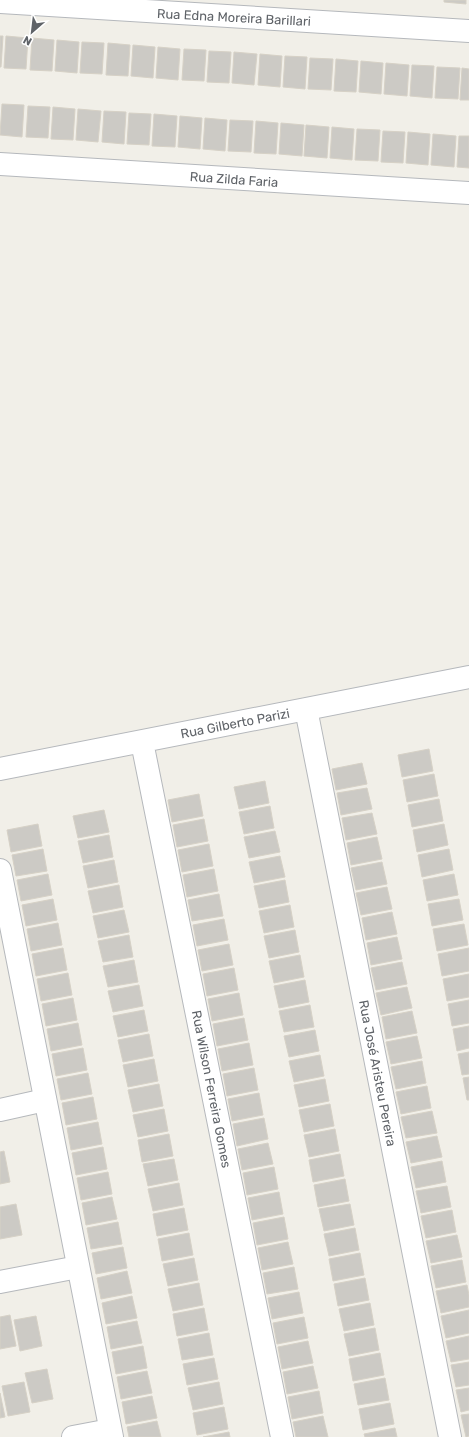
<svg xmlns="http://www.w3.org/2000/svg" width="469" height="1437" font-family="Rubik,sans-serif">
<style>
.building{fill:#cccac5;stroke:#d6d1c6}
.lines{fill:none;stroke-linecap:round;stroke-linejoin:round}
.minor-casing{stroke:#b5b8bc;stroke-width:24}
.tertiary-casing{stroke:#b5b8bc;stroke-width:24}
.minor{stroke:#fff;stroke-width:22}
.tertiary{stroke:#fff;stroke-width:22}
.labels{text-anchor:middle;stroke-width:3.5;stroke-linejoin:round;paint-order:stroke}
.street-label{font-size:13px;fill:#5f6368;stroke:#fff}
</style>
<rect width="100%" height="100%" fill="#f1efe8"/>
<path class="building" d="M 444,0 L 466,0 L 466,4 L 444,2 Z
M 0,36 L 3,36 L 1,67 L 0,67 Z
M 6,36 L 28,38 L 26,69 L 4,68 Z
M 32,38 L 54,40 L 52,71 L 30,70 Z
M 57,40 L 79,42 L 77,73 L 55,71 Z
M 82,42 L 104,43 L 102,74 L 80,73 Z
M 108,43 L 130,45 L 128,76 L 106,75 Z
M 133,45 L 155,47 L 153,78 L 131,76 Z
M 158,47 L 180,49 L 178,80 L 156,78 Z
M 184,49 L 206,50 L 204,81 L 182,80 Z
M 209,51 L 231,52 L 229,83 L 207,82 Z
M 234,52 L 257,54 L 254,85 L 232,83 Z
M 260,54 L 282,56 L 280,87 L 258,85 Z
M 285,56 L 307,57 L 305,89 L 283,87 Z
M 310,58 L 333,59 L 331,90 L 308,89 Z
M 336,59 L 358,61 L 356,92 L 334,91 Z
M 361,61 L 383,63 L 381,94 L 359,92 Z
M 386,63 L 409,65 L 407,96 L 384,94 Z
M 412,65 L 434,66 L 432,98 L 410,96 Z
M 437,67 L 460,68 L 458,99 L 435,98 Z
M 462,68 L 469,69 L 469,100 L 460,100 Z
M 2,104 L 24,105 L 22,137 L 0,135 Z
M 28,106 L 50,107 L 48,138 L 26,137 Z
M 53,107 L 75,109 L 73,140 L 51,139 Z
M 78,109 L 101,111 L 98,142 L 76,140 Z
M 104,111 L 126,112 L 124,144 L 102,142 Z
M 129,113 L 151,114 L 149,145 L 127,144 Z
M 154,114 L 177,116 L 175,147 L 152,146 Z
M 180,116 L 202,118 L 200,149 L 178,147 Z
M 205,118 L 227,120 L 225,151 L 203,149 Z
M 230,120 L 253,121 L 251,152 L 228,151 Z
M 256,121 L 278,123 L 276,154 L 254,153 Z
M 281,123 L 304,125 L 302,156 L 279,154 Z
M 306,125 L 329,127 L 327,158 L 304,156 Z
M 332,127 L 354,129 L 352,160 L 330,158 Z
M 357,129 L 380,130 L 378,161 L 355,160 Z
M 383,131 L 405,132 L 403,163 L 381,162 Z
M 408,132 L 430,134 L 428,165 L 406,163 Z
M 433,134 L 456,136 L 454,167 L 431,165 Z
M 459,136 L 469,136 L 469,168 L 457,167 Z
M 429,749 L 433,771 L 402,777 L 398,755 Z
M 362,763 L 367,784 L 336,790 L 332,769 Z
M 434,774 L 438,796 L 407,802 L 403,780 Z
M 265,781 L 269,803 L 239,809 L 234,787 Z
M 367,788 L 372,809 L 341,815 L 337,793 Z
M 199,794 L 203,816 L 172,822 L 168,800 Z
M 439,799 L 443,821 L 412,827 L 408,805 Z
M 270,806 L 274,828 L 244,834 L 239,812 Z
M 104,810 L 109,832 L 78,838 L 73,816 Z
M 372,813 L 377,834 L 346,840 L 342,818 Z
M 204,819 L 208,841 L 177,847 L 173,825 Z
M 38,824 L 42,846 L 11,852 L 7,830 Z
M 444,824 L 448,845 L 417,852 L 413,830 Z
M 275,831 L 280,852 L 249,858 L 244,837 Z
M 109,835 L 113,857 L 83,863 L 78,841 Z
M 377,837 L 382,859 L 351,865 L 347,843 Z
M 209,844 L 213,866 L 182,872 L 178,850 Z
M 43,849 L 47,871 L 16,876 L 12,855 Z
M 449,849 L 453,870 L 422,877 L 418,855 Z
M 280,856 L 285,877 L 254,883 L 249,862 Z
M 114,860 L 118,882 L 88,888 L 83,866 Z
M 382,862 L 387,884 L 356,890 L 351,868 Z
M 214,869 L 218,891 L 187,897 L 183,875 Z
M 48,874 L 52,895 L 21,901 L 17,880 Z
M 454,874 L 458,895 L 427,901 L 423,880 Z
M 285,880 L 289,902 L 259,908 L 254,886 Z
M 119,885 L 123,907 L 93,913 L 88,891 Z
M 387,887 L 392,909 L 361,915 L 356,893 Z
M 219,894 L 223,916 L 192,921 L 188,900 Z
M 53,899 L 57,920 L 26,926 L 22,905 Z
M 459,899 L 463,920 L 432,926 L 428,904 Z
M 290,905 L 294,927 L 264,933 L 259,911 Z
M 124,910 L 129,932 L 98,938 L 93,916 Z
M 392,912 L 397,934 L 366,940 L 362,918 Z
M 224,919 L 228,940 L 197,946 L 193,925 Z
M 58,923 L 62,945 L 31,951 L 27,929 Z
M 464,924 L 468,945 L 437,951 L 433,929 Z
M 295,930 L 299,952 L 269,958 L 264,936 Z
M 129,935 L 133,957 L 103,962 L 98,941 Z
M 397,937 L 402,959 L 371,965 L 367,943 Z
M 229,944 L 233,965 L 202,971 L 198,950 Z
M 63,948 L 67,970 L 36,976 L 32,954 Z
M 469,948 L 469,971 L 442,976 L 438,954 Z
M 300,955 L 304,977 L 274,983 L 269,961 Z
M 134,960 L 138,982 L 108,987 L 103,966 Z
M 402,962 L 407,984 L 376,990 L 371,968 Z
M 234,968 L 238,990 L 207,996 L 203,974 Z
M 68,973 L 72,995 L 41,1001 L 37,979 Z
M 469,974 L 469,997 L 447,1001 L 443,979 Z
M 305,980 L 309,1002 L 279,1008 L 274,986 Z
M 139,985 L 143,1006 L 113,1012 L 108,991 Z
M 407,987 L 412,1008 L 381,1015 L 376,993 Z
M 239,993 L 243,1015 L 212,1021 L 208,999 Z
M 73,998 L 77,1020 L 46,1026 L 42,1004 Z
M 469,1000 L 469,1023 L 452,1026 L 448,1004 Z
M 310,1005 L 314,1027 L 284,1032 L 279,1011 Z
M 144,1010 L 148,1031 L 118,1037 L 113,1016 Z
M 412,1011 L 417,1033 L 386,1039 L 382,1017 Z
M 244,1018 L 248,1040 L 217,1046 L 213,1024 Z
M 78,1023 L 82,1045 L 51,1051 L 47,1029 Z
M 469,1026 L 469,1048 L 457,1051 L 453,1029 Z
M 315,1030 L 319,1051 L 289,1057 L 284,1036 Z
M 149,1034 L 153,1056 L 123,1062 L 118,1040 Z
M 417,1036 L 422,1058 L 391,1064 L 386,1042 Z
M 249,1043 L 253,1065 L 222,1071 L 218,1049 Z
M 83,1048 L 87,1070 L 56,1076 L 52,1054 Z
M 469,1052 L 469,1074 L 462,1075 L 458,1054 Z
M 320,1055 L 324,1076 L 294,1082 L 289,1061 Z
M 154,1059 L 158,1081 L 128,1087 L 123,1065 Z
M 422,1061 L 426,1083 L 396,1089 L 391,1067 Z
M 254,1068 L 258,1090 L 227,1096 L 223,1074 Z
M 88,1073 L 92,1094 L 61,1100 L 57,1079 Z
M 469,1077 L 469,1100 L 467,1100 L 463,1078 Z
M 325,1079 L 329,1101 L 299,1107 L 294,1085 Z
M 159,1084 L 163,1106 L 133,1112 L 128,1090 Z
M 427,1086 L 431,1108 L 401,1114 L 396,1092 Z
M 259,1093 L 263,1115 L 232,1121 L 228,1099 Z
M 93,1097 L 97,1119 L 66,1125 L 62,1103 Z
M 330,1104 L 334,1126 L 304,1132 L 299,1110 Z
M 164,1109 L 168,1131 L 138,1137 L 133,1115 Z
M 432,1111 L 437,1133 L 406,1138 L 401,1117 Z
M 264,1118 L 268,1139 L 237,1146 L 233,1124 Z
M 98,1122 L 102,1144 L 71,1150 L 67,1128 Z
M 335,1129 L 339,1151 L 309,1157 L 304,1135 Z
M 169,1134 L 173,1156 L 142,1162 L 138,1140 Z
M 437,1136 L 442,1157 L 411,1163 L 406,1142 Z
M 268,1143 L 273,1164 L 242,1170 L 238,1149 Z
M 103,1147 L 107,1169 L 76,1175 L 72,1153 Z
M 4,1151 L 10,1182 L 0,1184 L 0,1152 Z
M 340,1154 L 344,1176 L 313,1182 L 309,1160 Z
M 174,1159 L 178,1180 L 148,1186 L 143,1164 Z
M 442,1161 L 446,1182 L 416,1188 L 411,1167 Z
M 274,1167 L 278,1189 L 247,1195 L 243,1173 Z
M 108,1172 L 112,1194 L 81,1200 L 77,1178 Z
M 345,1179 L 349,1201 L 318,1207 L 314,1185 Z
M 179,1183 L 183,1205 L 153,1211 L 148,1189 Z
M 447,1186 L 451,1207 L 421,1213 L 416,1191 Z
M 279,1192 L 283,1214 L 252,1220 L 248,1198 Z
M 112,1197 L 117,1219 L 86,1225 L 82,1203 Z
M 16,1204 L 22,1235 L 0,1239 L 0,1207 Z
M 350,1204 L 354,1225 L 324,1231 L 319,1209 Z
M 184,1208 L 188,1230 L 157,1236 L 153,1214 Z
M 452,1210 L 456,1232 L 426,1238 L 421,1216 Z
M 284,1217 L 288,1239 L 257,1245 L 253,1223 Z
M 118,1222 L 122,1244 L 91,1249 L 87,1228 Z
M 355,1228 L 359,1250 L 329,1256 L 324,1234 Z
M 189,1233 L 193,1255 L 162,1261 L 158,1239 Z
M 457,1235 L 462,1257 L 431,1263 L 426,1241 Z
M 288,1242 L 293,1264 L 262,1270 L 258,1248 Z
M 123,1247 L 127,1268 L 96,1274 L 92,1253 Z
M 360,1253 L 364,1275 L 333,1281 L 329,1259 Z
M 194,1258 L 198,1280 L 168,1286 L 163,1264 Z
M 462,1260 L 466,1282 L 436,1288 L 431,1266 Z
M 294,1267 L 298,1289 L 267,1294 L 263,1273 Z
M 127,1271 L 132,1293 L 101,1299 L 97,1278 Z
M 365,1278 L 369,1300 L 338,1306 L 334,1284 Z
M 199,1283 L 203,1305 L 173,1311 L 168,1289 Z
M 467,1285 L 469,1295 L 469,1307 L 441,1313 L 436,1291 Z
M 299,1292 L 303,1313 L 272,1319 L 268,1298 Z
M 132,1296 L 137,1318 L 106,1324 L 102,1303 Z
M 370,1303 L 374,1325 L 344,1331 L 339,1309 Z
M 204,1308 L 208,1330 L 177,1336 L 173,1314 Z
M 469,1310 L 469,1333 L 446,1338 L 441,1316 Z
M 10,1315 L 16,1346 L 0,1349 L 0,1317 Z
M 36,1316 L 42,1346 L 20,1351 L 14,1320 Z
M 304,1317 L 308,1338 L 277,1344 L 273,1323 Z
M 137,1321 L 142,1343 L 111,1349 L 107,1327 Z
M 375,1328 L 379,1350 L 349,1356 L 344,1334 Z
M 209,1333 L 213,1355 L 182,1360 L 178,1339 Z
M 469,1336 L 469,1359 L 451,1362 L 446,1341 Z
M 308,1341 L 313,1363 L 282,1369 L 278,1347 Z
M 143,1346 L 147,1368 L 116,1374 L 112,1352 Z
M 380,1353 L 384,1375 L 353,1381 L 349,1359 Z
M 214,1358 L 218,1379 L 187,1385 L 183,1364 Z
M 469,1362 L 469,1385 L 456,1387 L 451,1365 Z
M 313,1366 L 318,1388 L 287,1394 L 283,1372 Z
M 47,1369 L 53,1399 L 32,1403 L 25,1373 Z
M 147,1371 L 152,1393 L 121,1399 L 117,1377 Z
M 385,1378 L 389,1400 L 358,1405 L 354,1384 Z
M 24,1382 L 30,1412 L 8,1416 L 2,1386 Z
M 219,1382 L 223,1404 L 193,1410 L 188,1388 Z
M 469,1388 L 469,1410 L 461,1412 L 456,1390 Z
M 319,1391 L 323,1413 L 292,1419 L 288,1397 Z
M 0,1393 L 5,1417 L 0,1418 Z
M 152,1396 L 157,1418 L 126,1424 L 122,1402 Z
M 390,1403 L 394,1424 L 363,1430 L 359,1409 Z
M 224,1407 L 228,1429 L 197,1435 L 193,1413 Z
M 469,1414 L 469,1436 L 466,1437 L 461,1415 Z
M 323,1416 L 328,1437 L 296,1437 L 293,1422 Z
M 157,1421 L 161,1437 L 129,1437 L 127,1427 Z
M 395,1428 L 397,1437 L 365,1437 L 364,1434 Z
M 229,1432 L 230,1437 L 203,1437 Z"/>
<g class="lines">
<defs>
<path id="minor" d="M 0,2 L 469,31
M 0,164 L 469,193
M 306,709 L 450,1437
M 142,742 L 282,1437
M 0,769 L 469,677
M 0,1110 L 45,1100
M 0,1282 L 78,1267
M 73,1437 L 110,1430"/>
<path id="tertiary" d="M 0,870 L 112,1437"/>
</defs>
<use href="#minor" class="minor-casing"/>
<use href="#tertiary" class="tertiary-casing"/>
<use href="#minor" class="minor"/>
<use href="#tertiary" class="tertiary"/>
</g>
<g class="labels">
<g class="street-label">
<text transform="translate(234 17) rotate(3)" y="5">Rua Edna Moreira Barillari</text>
<text transform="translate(234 179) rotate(4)" y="5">Rua Zilda Faria</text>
<text transform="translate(235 723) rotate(-11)" y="5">Rua Gilberto Parizi</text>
<text transform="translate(378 1073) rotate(79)" y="5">Rua José Aristeu Pereira</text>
<text transform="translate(212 1089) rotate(79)" y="5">Rua Wilson Ferreira Gomes</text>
</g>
</g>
<g transform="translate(32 32) rotate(208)" stroke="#ffffff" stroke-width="3" paint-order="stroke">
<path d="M0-3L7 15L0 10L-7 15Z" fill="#5f6368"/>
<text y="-6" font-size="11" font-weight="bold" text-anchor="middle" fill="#5f6368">N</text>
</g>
</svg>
